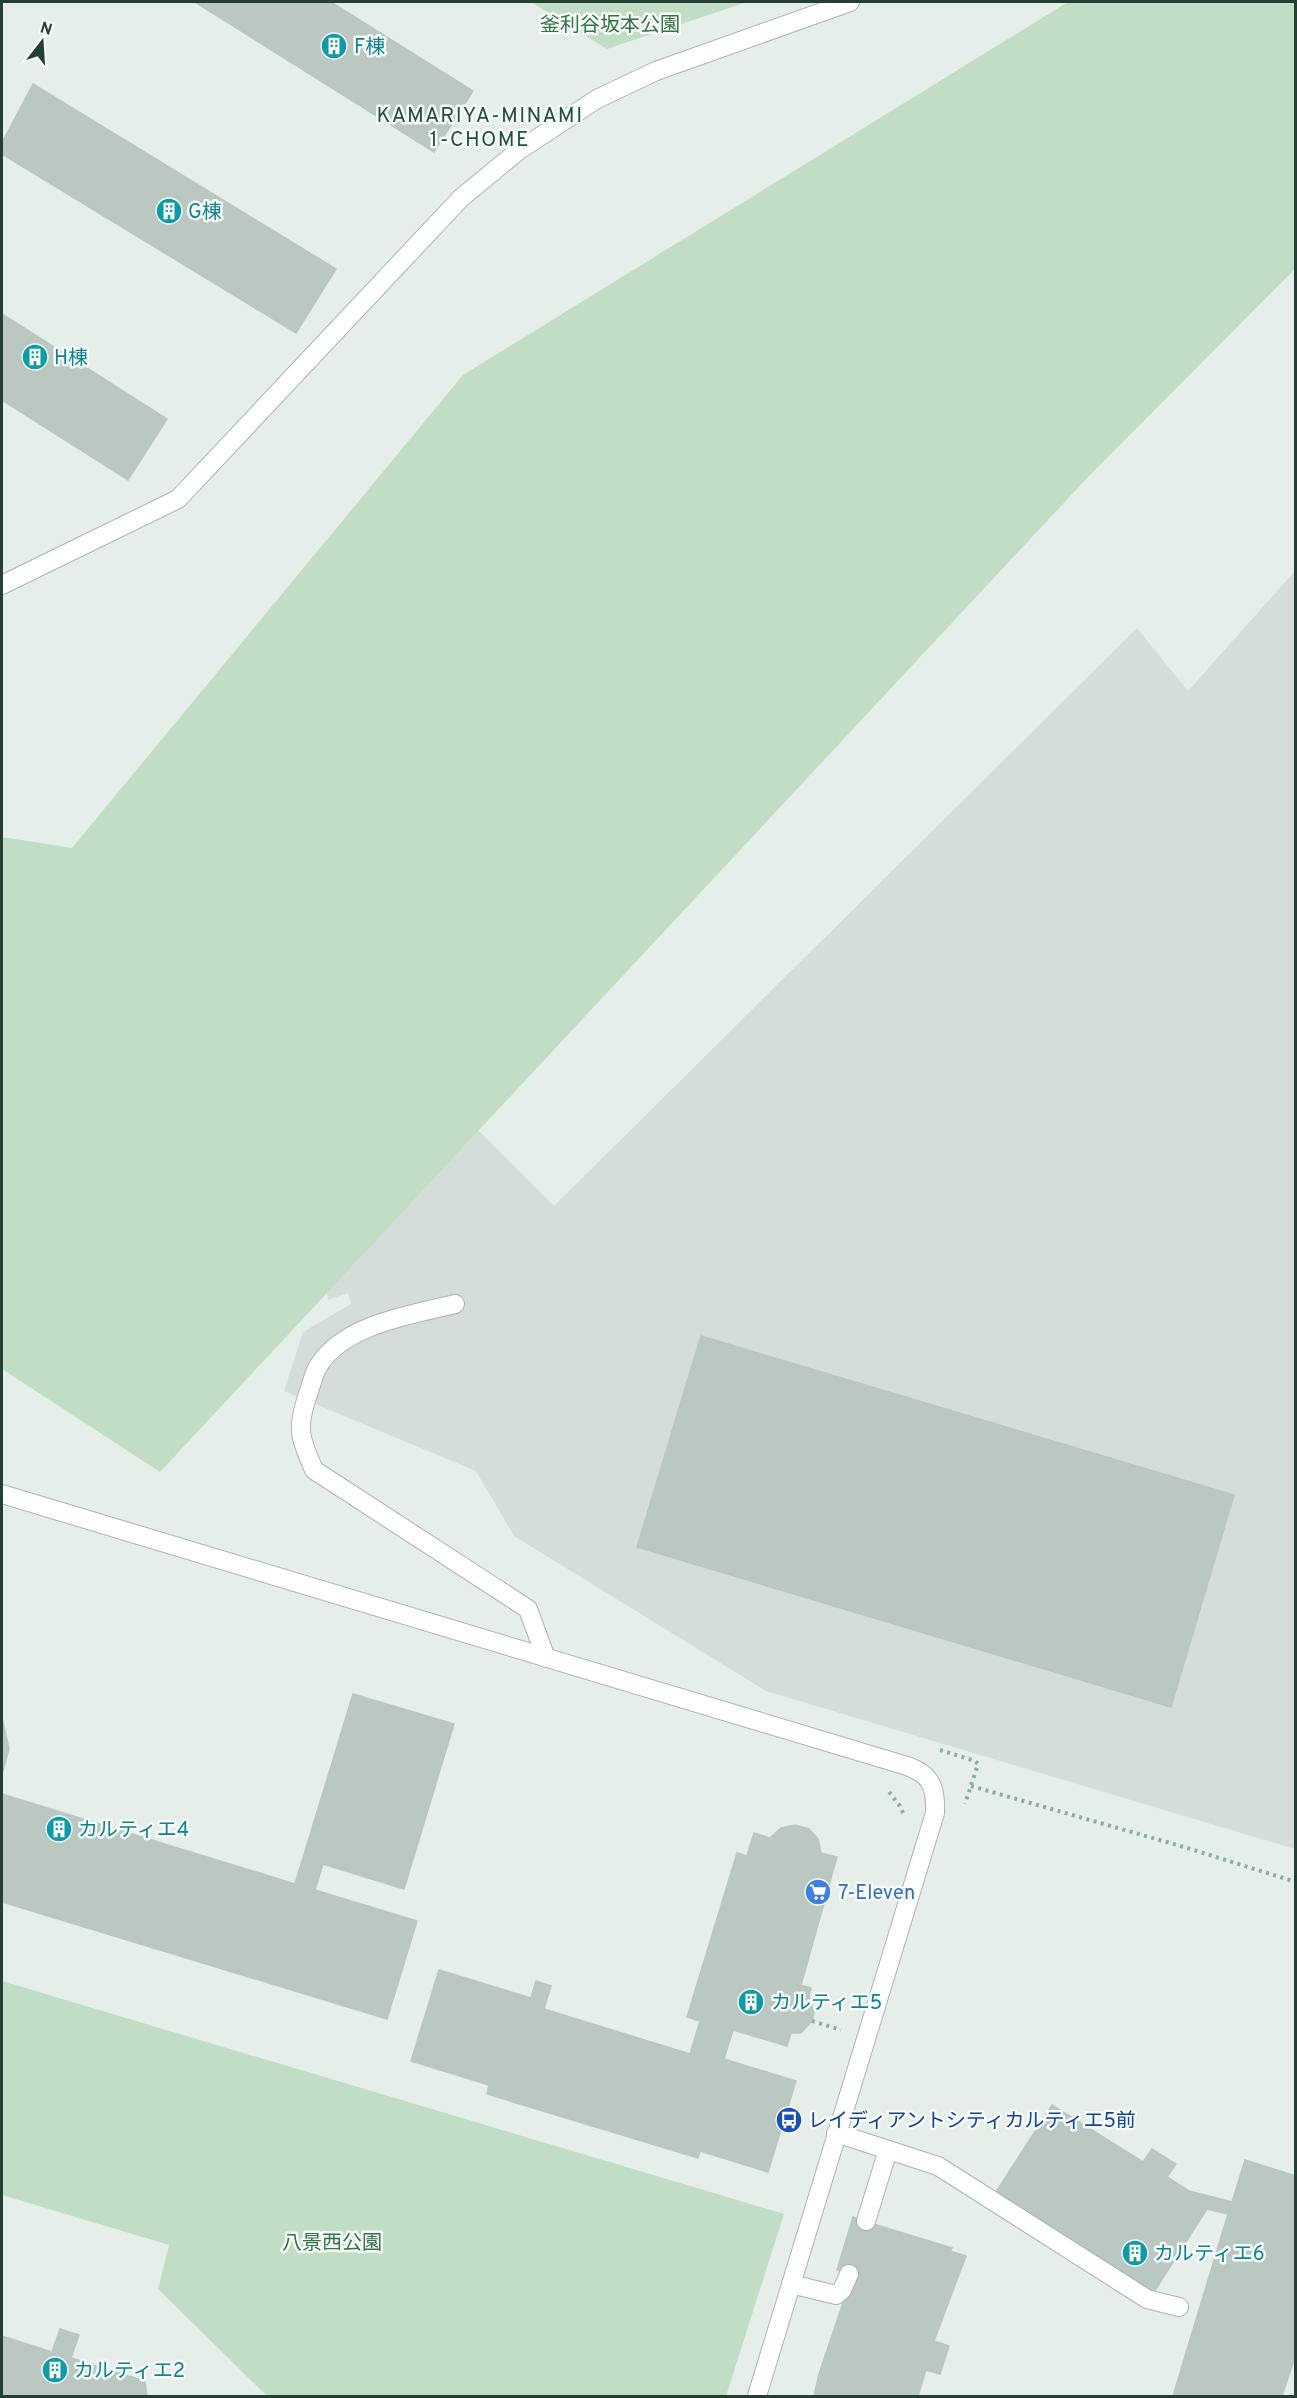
<svg xmlns="http://www.w3.org/2000/svg" width="1297" height="2398" font-family="Overpass,'Noto Sans JP',sans-serif">
<style>
.built{fill:#d4ddd8}
.green{fill:#c1ddc5}
.building{fill:#bbc8c2;stroke:#b8c7bf;stroke-width:1.5}
.lines{fill:none;stroke-linecap:round;stroke-linejoin:round}
.lane-casing{stroke:#a9b6af;stroke-width:20}
.street-casing{stroke:#a9b6af;stroke-width:20}
.secondary-casing{stroke:#a5b8b0;stroke-width:20}
.path{stroke:#89af9f;stroke-width:4;stroke-dasharray:3 4.5;stroke-linecap:butt}
.lane{stroke:#fff;stroke-width:18}
.street{stroke:#fff;stroke-width:18}
.secondary{stroke:#fff;stroke-width:18}
.labels{text-anchor:middle;stroke-width:5;stroke-linejoin:round;paint-order:stroke}
.park-label{font-size:20px;fill:#337345;stroke:#f6faf8}
.culture-label{font-size:20px;fill:#0d838f;stroke:#f6faf8;text-anchor:start}
.shop-label{font-size:20px;fill:#366cbe;stroke:#f6faf8;text-anchor:start}
.transit-label{font-size:20px;fill:#164399;stroke:#f6faf8;text-anchor:start}
.neighbourhood-label{font-size:21px;letter-spacing:1.5px;fill:#234f40;stroke:#f6faf8}
</style>
<rect width="100%" height="100%" fill="#e6eee9"/>
<path class="built" d="M 1295,571 L 1295,1849 L 766,1691 L 514,1536 L 476,1471 L 284,1391 L 303,1332 L 351,1304 L 348,1293 L 328,1300 L 323,1261 L 462,1114 L 554,1206 L 1137,628 L 1188,691 Z"/>
<path class="green" d="M 531,2 L 747,2 L 607,49 Z
M 1068,2 L 1295,2 L 1295,269 L 1088,477 L 160,1472 L 2,1369 L 2,837 L 72,848 L 463,375 Z
M 2,1981 L 784,2214 L 726,2396 L 267,2396 L 158,2289 L 169,2245 L 2,2195 Z"/>
<path class="building" d="M 195,2 L 331,2 L 473,91 L 434,152 Z
M 33,84 L 336,269 L 296,333 L 2,154 L 2,143 Z
M 2,314 L 167,419 L 128,480 L 2,400 Z
M 701,1336 L 1234,1495 L 1171,1707 L 637,1547 Z
M 353,1694 L 454,1724 L 404,1889 L 323,1864 L 315,1890 L 417,1921 L 387,2019 L 2,1902 L 2,1794 L 295,1884 Z
M 2,1718 L 9,1749 L 2,1774 Z
M 795,1825 L 809,1829 L 818,1839 L 821,1853 L 837,1857 L 801,1985 L 811,1988 L 809,1996 L 814,2013 L 812,2021 L 801,2033 L 791,2033 L 787,2046 L 733,2030 L 724,2059 L 796,2081 L 768,2172 L 700,2151 L 698,2158 L 487,2094 L 489,2085 L 411,2061 L 439,1970 L 531,1998 L 536,1981 L 551,1986 L 544,2009 L 690,2054 L 700,2021 L 687,2017 L 737,1853 L 747,1856 L 754,1833 L 770,1838 L 781,1828 Z
M 1052,2105 L 1143,2162 L 1152,2149 L 1176,2164 L 1167,2177 L 1189,2191 L 1232,2202 L 1245,2160 L 1296,2176 L 1296,2354 L 1282,2396 L 1173,2396 L 1228,2214 L 1207,2209 L 1154,2292 L 996,2192 Z
M 853,2217 L 870,2223 L 854,2274 L 837,2270 Z
M 870,2223 L 952,2248 L 950,2251 L 966,2256 L 934,2341 L 949,2346 L 940,2374 L 926,2370 L 918,2396 L 814,2396 L 819,2374 Z
M 60,2329 L 79,2335 L 71,2358 L 145,2381 L 147,2396 L 2,2396 L 2,2336 L 52,2352 Z"/>
<g class="lines">
<defs>
<path id="lane" d="M 455,1304 C 411,1315 345,1324 319,1365 C 314,1372 312,1383 309,1391 C 296,1428 299,1435 314,1470 L 528,1609 L 546,1658
M 836,2133 L 938,2166 L 1147,2299 L 1179,2307
M 866,2221 L 888,2150
M 791,2284 L 836,2295 L 842,2290 L 849,2274"/>
<path id="street" d="M 2,1494 L 907,1766 C 932,1775 936,1788 935,1813 L 757,2396"/>
<path id="secondary" d="M 2,585 L 178,499 L 461,198 L 518,151 L 597,99 L 656,71 L 850,2"/>
</defs>
<use href="#lane" class="lane-casing"/>
<use href="#street" class="street-casing"/>
<use href="#secondary" class="secondary-casing"/>
<path class="path" d="M 940,1750 L 975,1761 L 978,1764 L 965,1804
M 971,1786 L 1184,1847 L 1296,1882
M 889,1792 L 900,1806 L 904,1815
M 812,2021 L 841,2030"/>
<use href="#lane" class="lane"/>
<use href="#street" class="street"/>
<use href="#secondary" class="secondary"/>
</g>
<defs>
<symbol id="building-disc" viewBox="-11 -11 22 22"><circle r="9.5" fill="#0f9aa8" stroke="#f6faf8"/><path d="M-4-6H4V6H1V3H-1V6H-4ZM-2.5-4.3h1.7v1.8h-1.7ZM.8-4.3h1.7v1.8H.8ZM-2.5-1h1.7V.8h-1.7ZM.8-1h1.7V.8H.8Z" fill="#fff"/></symbol>
<symbol id="supermarket-disc" viewBox="-11 -11 22 22"><circle r="9.5" fill="#3f7fe0" stroke="#f6faf8"/><path d="M-6-5.5h2.5l.6 2H6L4.5 2H-2.5L-4.4-4H-6ZM-1.5 3.2a1.3 1.3 0 1 0 .1 0ZM3 3.2a1.3 1.3 0 1 0 .1 0Z" fill="#fff"/></symbol>
<symbol id="bus-disc" viewBox="-11 -11 22 22"><circle r="9.5" fill="#1a4fb4" stroke="#f6faf8"/><path d="M-5-6H5V4H4V6H2V4H-2V6H-4V4H-5ZM-3.5-4V0h7V-4ZM-3.5 1.2v1.5H-2V1.2ZM2 1.2v1.5H3.5V1.2Z" fill="#fff"/></symbol>
</defs>
<g fill-rule="evenodd">
<use href="#building-disc" x="319" y="31" width="30" height="30"/>
<use href="#building-disc" x="154" y="196" width="30" height="30"/>
<use href="#building-disc" x="20" y="342" width="30" height="30"/>
<use href="#building-disc" x="44" y="1814" width="30" height="30"/>
<use href="#supermarket-disc" x="803" y="1877" width="30" height="30"/>
<use href="#building-disc" x="736" y="1987" width="30" height="30"/>
<use href="#bus-disc" x="774" y="2105" width="30" height="30"/>
<use href="#building-disc" x="1120" y="2238" width="30" height="30"/>
<use href="#building-disc" x="40" y="2355" width="30" height="30"/>
</g>
<g class="labels">
<g class="park-label">
<text x="610" y="31">釜利谷坂本公園</text>
<text x="332" y="2249">八景西公園</text>
</g>
<g class="culture-label">
<text x="354" y="53">F棟</text>
<text x="188" y="218">G棟</text>
<text x="54" y="364">H棟</text>
<text x="78" y="1836">カルティエ4</text>
<text x="771" y="2009">カルティエ5</text>
<text x="1154" y="2260">カルティエ6</text>
<text x="74" y="2377">カルティエ2</text>
</g>
<g class="shop-label">
<text x="838" y="1899">7-Eleven</text>
</g>
<g class="transit-label">
<text x="808" y="2127">レイディアントシティカルティエ5前</text>
</g>
<g class="neighbourhood-label">
<text x="480" y="122">KAMARIYA-MINAMI<tspan x="480" dy="24">1-CHOME</tspan></text>
</g>
</g>
<rect width="1297" height="2398" fill="none" stroke="#263f35" stroke-width="6"/>
<g transform="translate(42 42) rotate(17)" stroke="#f6faf8" stroke-width="4.5" paint-order="stroke">
<path d="M0-4.5L10 22L0 15L-10 22Z" fill="#263f35"/>
<text y="-9" font-size="16" font-weight="bold" text-anchor="middle" fill="#263f35">N</text>
</g>
</svg>
